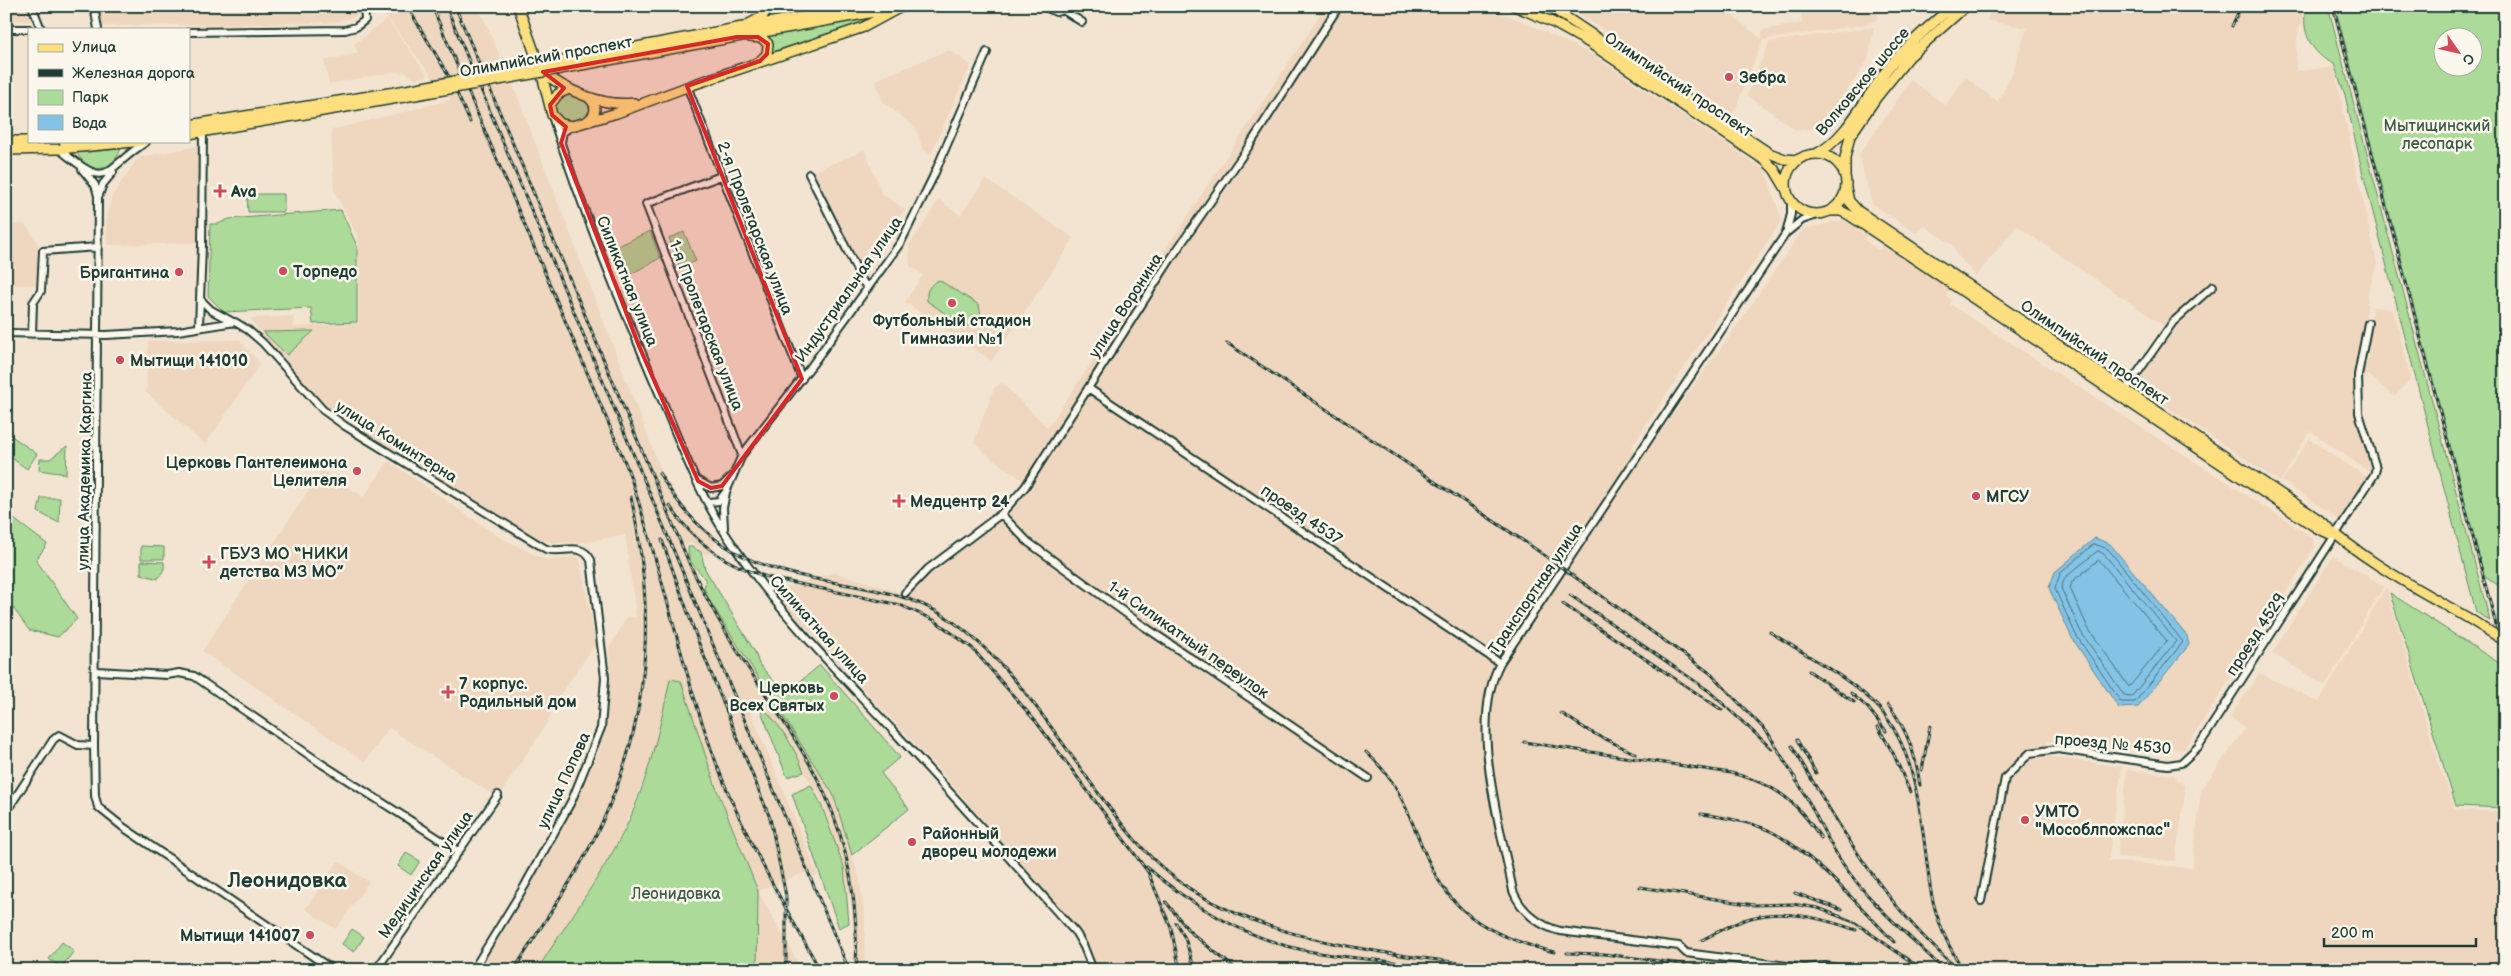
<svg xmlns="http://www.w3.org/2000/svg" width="2511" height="976" font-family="'Balsamiq Sans',sans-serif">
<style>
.built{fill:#eed7be}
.green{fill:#abda99;stroke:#658c66;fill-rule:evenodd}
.water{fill:#84c3e5;stroke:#5c8d9e}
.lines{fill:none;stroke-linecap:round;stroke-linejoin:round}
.shore{stroke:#47737b;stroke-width:1}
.minor-casing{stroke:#1f3d34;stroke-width:10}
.major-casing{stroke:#1f3d34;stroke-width:12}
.minor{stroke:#fbf7ec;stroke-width:6}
.major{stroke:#fddf80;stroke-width:9}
.rail-casing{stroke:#1f3d34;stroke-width:3}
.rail{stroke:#fbf7ec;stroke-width:1;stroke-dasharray:4;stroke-linecap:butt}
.major-bridge-casing{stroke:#1f3d34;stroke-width:12;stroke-linecap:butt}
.major-bridge{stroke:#fddf80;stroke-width:9}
.marked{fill:#d62828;fill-opacity:0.2;stroke:#d62828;stroke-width:4;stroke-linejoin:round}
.poi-dot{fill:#d1495b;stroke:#fbf7ec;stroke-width:2}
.labels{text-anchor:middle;stroke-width:5;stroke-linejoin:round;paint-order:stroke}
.street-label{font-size:16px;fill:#1f3d34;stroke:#fbf7ec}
.poi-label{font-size:16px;font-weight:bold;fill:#1f3d34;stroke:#fbf7ec;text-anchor:start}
.park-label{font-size:16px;fill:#3b5c48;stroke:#fbf7ec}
.district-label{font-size:21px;font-weight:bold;fill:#1f3d34;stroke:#fbf7ec}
</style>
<rect width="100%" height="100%" fill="#f3e4d1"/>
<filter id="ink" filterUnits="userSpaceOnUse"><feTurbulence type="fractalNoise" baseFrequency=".02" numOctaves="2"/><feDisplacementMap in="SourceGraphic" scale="10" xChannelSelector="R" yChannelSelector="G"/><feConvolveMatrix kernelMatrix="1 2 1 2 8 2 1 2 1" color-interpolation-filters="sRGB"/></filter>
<g filter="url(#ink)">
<path class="built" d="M 6,6 L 28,6 L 35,21 L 6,20 Z
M 98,6 L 356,6 L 359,15 L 339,21 L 310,23 L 101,26 Z
M 378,6 L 478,6 L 517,95 L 662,473 L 682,506 L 699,526 L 717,541 L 707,556 L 691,542 L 683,547 L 709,600 L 833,794 L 859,878 L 865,917 L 864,970 L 855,970 L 854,966 L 852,911 L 846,880 L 823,803 L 758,697 L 747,703 L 818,875 L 813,877 L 809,871 L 758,891 L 802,970 L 757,970 L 758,891 L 710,768 L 670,680 L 659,735 L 638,794 L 616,847 L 537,970 L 479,970 L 557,840 L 584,784 L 601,746 L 605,728 L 609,694 L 609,648 L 627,617 L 636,617 L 625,535 L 587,542 L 555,543 L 539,539 L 326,407 L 288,370 L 250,318 L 294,316 L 294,327 L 359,323 L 358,237 L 334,190 L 331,130 L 450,100 Z
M 1326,6 L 1480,6 L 1520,20 L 1593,55 L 1765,170 L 1782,220 L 1631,448 L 1644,454 L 1739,323 L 1803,229 L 1844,220 L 1867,236 L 1864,240 L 1879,250 L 1882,246 L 1889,251 L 1891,248 L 1950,289 L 1946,295 L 1952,300 L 1950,304 L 2313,538 L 2314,549 L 2184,750 L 2047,741 L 2047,756 L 2122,767 L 2108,861 L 2192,868 L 2201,790 L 2245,729 L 2230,717 L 2259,673 L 2319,702 L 2386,587 L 2440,767 L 2455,810 L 2505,812 L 2505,955 L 2497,970 L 1097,970 L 1080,931 L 942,773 L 781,601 L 781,589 L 834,572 L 899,592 L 1000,521 L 1033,487 L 991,458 L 974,442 L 994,388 L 1002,383 L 1048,428 Z
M 1567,6 L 1720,6 L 1762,39 L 1762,30 L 1802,23 L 1800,6 L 1879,6 L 1878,19 L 1868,24 L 1763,40 L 1733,115 Z
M 1993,6 L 2305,6 L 2297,38 L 2296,71 L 2334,67 L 2377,264 L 2368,294 L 2364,346 L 2354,379 L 2359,421 L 2372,474 L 2310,431 L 2280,482 L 2134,385 L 2169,333 L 2160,323 L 2017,226 L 1976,276 L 1956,254 L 1954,246 L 1923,225 L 1917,234 L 1872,204 L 1859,155 L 1911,80 L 1945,105 L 1966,77 L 1998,102 L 2012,73 L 2027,28 L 1987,20 Z
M 387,19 L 428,76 L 415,79 L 406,73 L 394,72 L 329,84 L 324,61 L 358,53 L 354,44 Z
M 1874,27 L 1868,60 L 1822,127 L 1797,131 L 1747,95 L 1769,42 Z
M 949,50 L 971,65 L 931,154 L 923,150 L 915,127 L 883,102 L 875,80 Z
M 198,146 L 199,243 L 107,245 L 106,220 L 112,196 L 134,163 L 141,157 Z
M 865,150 L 882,194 L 905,209 L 858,272 L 814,171 Z
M 985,179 L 1074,238 L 992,361 L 905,302 L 923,275 L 910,266 L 909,246 L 939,200 L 960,215 Z
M 6,219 L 8,224 L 25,224 L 39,245 L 38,285 L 6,285 Z
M 2372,307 L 2393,309 L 2411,379 L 2394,397 L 2369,375 L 2364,379 L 2360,375 L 2369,358 Z
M 240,340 L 260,364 L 205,445 L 146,392 L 148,341 Z
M 2309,439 L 2370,479 L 2343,522 L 2282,481 Z
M 388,461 L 498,536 L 545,560 L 579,557 L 596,643 L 556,701 L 547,723 L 498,798 L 389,728 L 365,762 L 202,651 L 322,470 L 364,497 Z
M 2333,556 L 2384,586 L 2325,686 L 2272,653 Z
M 2127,770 L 2174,775 L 2184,785 L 2185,793 L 2175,861 L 2117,857 Z
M 338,861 L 369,882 L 336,929 L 305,909 Z"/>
<path class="green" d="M 771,6 L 842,6 L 765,20 Z
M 2307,6 L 2328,6 L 2490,621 L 2476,612 L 2362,170 L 2345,95 L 2334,64 C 2312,55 2299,30 2307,6 Z
M 2335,6 L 2505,6 L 2505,587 L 2500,587 L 2484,575 ZM 2444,38 L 2474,38 L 2474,68 L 2444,68 Z
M 864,18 L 861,23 L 771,53 L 771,40 L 764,34 Z
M 566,94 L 588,101 L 591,110 L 586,118 L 568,123 L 557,117 L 554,107 L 558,98 Z
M 121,149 C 114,164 105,172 88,167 L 76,153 Z
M 247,194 L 284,194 L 284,212 L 248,212 Z
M 341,210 L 357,246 L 357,322 L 313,324 L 311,308 L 224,312 L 208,296 L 210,224 L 218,224 L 229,219 Z
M 650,231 L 660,258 L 627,276 L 616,247 Z
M 684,232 L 696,261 L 680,268 L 669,238 Z
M 939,280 L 979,305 L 981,315 L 975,324 L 965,327 L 927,301 C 926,290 929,285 939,280 Z
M 314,331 L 287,355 L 263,332 Z
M 6,432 L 37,454 L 27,469 L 6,454 Z
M 67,446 L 66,474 L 39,470 L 40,459 L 50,459 Z
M 41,498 L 60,498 L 59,523 L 38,512 Z
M 6,513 L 47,544 L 36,560 L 77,619 L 58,637 L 29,630 L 6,598 Z
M 141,546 L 164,547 L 164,559 L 141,559 Z
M 688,547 L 692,547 L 701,552 L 705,569 L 755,652 L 759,664 L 785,694 L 820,665 L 900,757 L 881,773 L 909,809 L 852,855 L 833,794 L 709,600 L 704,588 L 706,581 C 699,568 687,565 688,547 Z
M 141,561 L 164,562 L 164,569 L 158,579 L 141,574 Z
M 2390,593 L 2499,663 L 2505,688 L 2505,808 L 2456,806 Z
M 670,679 L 681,681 L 716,787 L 758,891 L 757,970 L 537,970 C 563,929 591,890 615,848 C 643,800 659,734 670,679 Z
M 757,701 C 778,723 793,743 804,772 L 787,777 Z
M 811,785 L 821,804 L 844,867 L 849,923 L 839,928 L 792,794 Z
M 406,853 L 420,861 L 411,875 L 398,866 Z
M 352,929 L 364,937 L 354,952 L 342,944 Z
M 62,942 L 74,951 L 61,968 L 49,959 Z"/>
<path class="water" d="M 2095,538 L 2110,544 L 2187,636 L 2189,645 L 2138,707 L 2119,708 L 2072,638 L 2049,588 L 2055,572 Z"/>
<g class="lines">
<path class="shore" d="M 2094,544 L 2108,549 L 2183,642 L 2135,702 L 2121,702 L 2076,635 L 2055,589 L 2060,574 Z
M 2098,551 L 2104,554 L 2176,641 L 2132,696 L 2124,695 L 2081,632 L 2061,588 L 2065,578 Z
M 2099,560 L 2167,641 L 2129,687 L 2088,628 L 2070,588 L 2072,582 Z"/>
<defs>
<path id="minor" d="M 32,6 L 41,29
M 94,6 L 98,29
M 1043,6 L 1056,12 L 1063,10 L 1082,22
M 6,29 L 29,29
M 189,32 L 345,30 L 356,27 L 365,20 L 364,6
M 687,86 L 802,379
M 552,116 C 582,210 620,302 659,393 C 679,440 698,493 727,536 C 775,609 837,671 897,735 C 958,800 1017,867 1076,933 L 1084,947 L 1093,970
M 561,142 L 563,132 L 572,126
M 59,149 C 111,192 100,172 146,142
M 82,169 L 95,185 L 98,196 L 94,746 L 95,796 L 98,807 L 123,827 L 333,970
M 809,174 L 863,282 L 868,288
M 721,176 L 646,204 L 742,455
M 99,195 L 103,184 L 113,172
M 1820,214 L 1802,220 L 1786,233 L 1500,663 C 1468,725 1501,826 1513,891 C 1521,911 1539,926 1560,931 L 1679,946 L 1686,953 L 1804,968 L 1825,966 L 1851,970
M 1787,230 L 1791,214 L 1791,200
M 200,299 L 211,310 L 231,321
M 199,326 L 202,246 L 203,132
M 6,333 L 106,335 L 178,331 L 235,322 L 248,330 L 263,343 L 323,410 L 345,426 L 546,549 C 563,554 581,541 591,560 L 605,678 L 601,728 L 572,800 L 524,887 L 473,970
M 32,334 L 33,303 L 41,291 L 43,251 L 98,247
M 1088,388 L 1500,663
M 2125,391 L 2173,322 L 2213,286
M 698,481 L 711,488 L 722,486 L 730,478
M 709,502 L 719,501 L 724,494
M 1001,514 L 1028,542 L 1142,625 L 1368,778
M 724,528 L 723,508 L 726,492 L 742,455 L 812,365 L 901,242 L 933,177 L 987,52
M 905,593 L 928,569 L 1001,514 L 1025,487 L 1170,260 L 1249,146 L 1339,6
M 96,671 L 167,675 L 179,673 L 194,676 L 322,764 L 458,851
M 6,812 L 53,740 L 59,735 L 78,745 L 94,746
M 1981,901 L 2005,778 L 2030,753 L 2058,749 L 2168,765 L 2181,763 L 2198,747 L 2374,475 L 2376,468 L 2359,413 L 2358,375 L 2368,323
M 376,970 L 498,795"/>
<path id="major" d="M 518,6 L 541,71 L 552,115 L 561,124 L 572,126 L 617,113 L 692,85 L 864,27 L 899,8
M 1515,6 L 1554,23 L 1588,42 L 1766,161 L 1774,169 L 1786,189
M 1549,6 L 1769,153 L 1785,159 L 1798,160
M 749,24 L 762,17 L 769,6
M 750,37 L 762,38 L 768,44 L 767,54 L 761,60
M 563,61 L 737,28 L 866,6
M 565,68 L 908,6
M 541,71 C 565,90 602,107 634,103
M 550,105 L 558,94 L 569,89
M 586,122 C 597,115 598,105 588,97
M 189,125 L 401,91
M 189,134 L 404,97
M 6,141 L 29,141
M 64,141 L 86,141
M 6,150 L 59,149 L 144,141
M 1816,154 C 1847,139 1867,94 1889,67 C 1908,44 1930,25 1953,6
M1786 184a30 30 0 1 1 60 0a30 30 0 1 1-60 0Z
M 1845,175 L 1845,158 L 1850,136 L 1876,98 L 1909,57 L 1966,6
M 1846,188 L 1849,201 L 1858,211 L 2318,519 C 2362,560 2416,588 2468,618
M 1830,211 L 1841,211 L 1849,215 L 2317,528 L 2330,534"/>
</defs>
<use href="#minor" class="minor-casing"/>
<use href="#major" class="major-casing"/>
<use href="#minor" class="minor"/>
<use href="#major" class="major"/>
<defs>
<path id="rail" d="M 407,6 L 451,80 L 470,122
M 432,6 L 627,467 C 663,569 682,677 722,778 C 749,844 785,907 820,970
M 446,6 L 849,970
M 455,6 L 690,565 C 708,603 729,639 752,674 C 773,706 796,738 814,772 C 847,833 859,901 856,970
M 2333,6 L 2505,659
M 2278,7 L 2278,6
M 2232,26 L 2241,6
M 1227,343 L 1534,548 L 1710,673 L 1768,733 L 1797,782
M 659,473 C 706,552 756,569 843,584 C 879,590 915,597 946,617 C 1011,660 1054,733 1099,794 C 1122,825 1145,855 1176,879 C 1265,947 1408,955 1516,970
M 670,506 C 695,545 730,568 775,579 L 900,605 L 934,620 L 972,648 L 1037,723 L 1148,872 L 1171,928 L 1180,970
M 662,540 L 698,641 L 770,818 L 786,896 L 786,970
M 1570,595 L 1709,691 L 1772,749
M 1563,604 L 1722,710
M 1770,632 C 1801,652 1855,681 1879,708 C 1920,755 1921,827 1930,885
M 1809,671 L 1854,702
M 1851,693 L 1868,708 L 1886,731
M 1888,705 C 1907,728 1916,756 1920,785
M 1561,713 L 1589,731 L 1636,754
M 1878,727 L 1894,755 L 1910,792
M 1797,740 L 1816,773
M 1524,742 L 1731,773 C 1776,784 1796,801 1821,838
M 1792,746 C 1839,827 1887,909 1959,970
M 1366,752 C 1403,786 1408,816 1428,860 C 1453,918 1497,938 1554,952
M 1922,770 L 1930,726
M 1794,776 C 1812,804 1824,836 1843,864 C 1870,904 1910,936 1944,970
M 1701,814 C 1723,817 1747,821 1768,830 C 1812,851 1859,906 1894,942
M 1147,867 C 1190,905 1246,938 1303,950 C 1351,960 1400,960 1447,970
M 1929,880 C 1933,910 1944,940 1961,966
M 1640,887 L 1754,905 L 1792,904 L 1818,908 L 1854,922 L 1923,970
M 1795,893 L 1842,910
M 1166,902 L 1189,931 L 1237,970
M 1176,923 L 1185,938 L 1193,964
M 1702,940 C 1716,933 1732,924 1747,919 C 1783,908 1822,918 1856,930
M 1567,953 L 1604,954 L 1730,970
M 514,970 C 546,918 584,866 608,809 C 652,706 654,605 631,497"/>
</defs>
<use href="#rail" class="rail-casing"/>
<use href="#rail" class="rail"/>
<defs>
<path id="major-bridge" d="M 401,91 L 563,61
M 404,97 L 565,68
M 2468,618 L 2505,641"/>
</defs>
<use href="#major-bridge" class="major-bridge-casing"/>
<use href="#major-bridge" class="major-bridge"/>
</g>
</g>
<path class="marked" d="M 737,37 L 758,37 L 768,44 L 767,54 L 760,61 L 687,86 L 802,379 L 722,486 L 711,488 L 698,481 L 639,346 L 561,143 L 566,127 L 552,115 L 550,105 L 564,88 L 543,72 Z"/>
<g class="poi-dot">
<circle cx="1729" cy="77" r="5"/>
<path d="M217.5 183.5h5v5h5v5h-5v5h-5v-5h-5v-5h5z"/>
<circle cx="283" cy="271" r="5"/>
<circle cx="179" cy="272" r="5"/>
<circle cx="952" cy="303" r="5"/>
<circle cx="120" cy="360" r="5"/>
<circle cx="357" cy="471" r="5"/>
<circle cx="1976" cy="496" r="5"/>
<path d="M896.5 493.5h5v5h5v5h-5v5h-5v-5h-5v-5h5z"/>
<path d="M206.5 554.5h5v5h5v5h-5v5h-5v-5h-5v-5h5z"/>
<path d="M445.5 684.5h5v5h5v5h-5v5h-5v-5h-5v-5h5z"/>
<circle cx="834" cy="696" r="5"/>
<circle cx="2025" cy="820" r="5"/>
<circle cx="912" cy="842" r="5"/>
<circle cx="310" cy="935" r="5"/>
</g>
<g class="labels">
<g class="street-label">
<text transform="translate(546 56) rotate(-10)" y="6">Олимпийский проспект</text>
<text transform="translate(1862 81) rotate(-50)" y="6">Волковское шоссе</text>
<text transform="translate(1679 84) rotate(34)" y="6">Олимпийский проспект</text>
<text transform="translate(756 228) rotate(69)" y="6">2-я Пролетарская улица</text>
<text transform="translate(628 281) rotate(68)" y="6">Силикатная улица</text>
<text transform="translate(848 289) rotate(-55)" y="6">Индустриальная улица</text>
<text transform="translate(1125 305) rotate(-57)" y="6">улица Воронина</text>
<text transform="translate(707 325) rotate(69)" y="6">1-я Пролетарская улица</text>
<text transform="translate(2095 352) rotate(34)" y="6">Олимпийский проспект</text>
<text transform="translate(397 441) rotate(32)" y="6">улица Коминтерна</text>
<text transform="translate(84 471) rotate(-89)" y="6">улица Академика Каргина</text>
<text transform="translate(1302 514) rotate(34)" y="6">проезд 4537</text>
<text transform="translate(1535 588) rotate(-56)" y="6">Транспортная улица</text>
<text transform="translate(820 629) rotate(48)" y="6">Силикатная улица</text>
<text transform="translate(2255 634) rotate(-57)" y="6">проезд 4529</text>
<text transform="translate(1189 639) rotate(35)" y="6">1-й Силикатный переулок</text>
<text transform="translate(2113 743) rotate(5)" y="6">проезд № 4530</text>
<text transform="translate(563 780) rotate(-65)" y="6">улица Попова</text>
<text transform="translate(425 874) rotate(-55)" y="6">Медицинская улица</text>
</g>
<g class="poi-label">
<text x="1739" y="83">Зебра</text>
<text x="231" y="197">Ava</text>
<text x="293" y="277">Торпедо</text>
<text x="169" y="278" text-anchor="end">Бригантина</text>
<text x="952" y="326" text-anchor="middle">Футбольный стадион<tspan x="952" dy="18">Гимназии №1</tspan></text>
<text x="130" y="366">Мытищи 141010</text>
<text x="347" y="468" text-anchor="end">Церковь Пантелеимона<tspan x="347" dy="18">Целителя</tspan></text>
<text x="1986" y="502">МГСУ</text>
<text x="910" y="507">Медцентр 24</text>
<text x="220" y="559">ГБУЗ МО “НИКИ<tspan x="220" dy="18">детства МЗ МО”</tspan></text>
<text x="459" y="689">7 корпус.<tspan x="459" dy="18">Родильный дом</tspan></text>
<text x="824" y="693" text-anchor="end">Церковь<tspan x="824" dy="18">Всех Святых</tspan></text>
<text x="2035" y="817">УМТО<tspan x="2035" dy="18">"Мособлпожспас"</tspan></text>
<text x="922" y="839">Районный<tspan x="922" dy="18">дворец молодежи</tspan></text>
<text x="300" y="941" text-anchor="end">Мытищи 141007</text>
</g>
<g class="park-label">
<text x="2437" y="131">Мытищинский<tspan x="2437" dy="18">лесопарк</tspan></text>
<text x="676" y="899">Леонидовка</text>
</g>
<g class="district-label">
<text x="287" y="887">Леонидовка</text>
</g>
</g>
<rect width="2511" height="976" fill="none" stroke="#fbf7ec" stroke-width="25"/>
<rect x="12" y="12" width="2486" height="951" fill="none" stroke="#1f3d34" stroke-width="2" filter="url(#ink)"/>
<rect x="28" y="28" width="162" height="115" fill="#fbf7ec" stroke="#a3ada2"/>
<rect x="38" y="44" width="25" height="8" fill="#fddf80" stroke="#a3ada2"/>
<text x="72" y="52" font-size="15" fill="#1f3d34">Улица</text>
<rect x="38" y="69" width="25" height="8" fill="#1f3d34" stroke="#a3ada2"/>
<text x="72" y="78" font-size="15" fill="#1f3d34">Железная дорога</text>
<rect x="38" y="90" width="25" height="15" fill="#abda99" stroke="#a3ada2"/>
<text x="72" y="102" font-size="15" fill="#1f3d34">Парк</text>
<rect x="38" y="115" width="25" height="15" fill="#84c3e5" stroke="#a3ada2"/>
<text x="72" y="128" font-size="15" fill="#1f3d34">Вода</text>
<g transform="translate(2458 52) rotate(124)"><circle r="24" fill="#fbf7ec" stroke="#a3ada2"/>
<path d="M0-4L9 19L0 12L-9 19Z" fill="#d1495b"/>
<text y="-8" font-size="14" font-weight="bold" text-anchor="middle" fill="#1f3d34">С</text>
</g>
<path d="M2324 938v8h152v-8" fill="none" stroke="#1f3d34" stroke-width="2.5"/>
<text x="2331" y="938" font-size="15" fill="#1f3d34" stroke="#fbf7ec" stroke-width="4" paint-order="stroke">200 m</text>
</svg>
